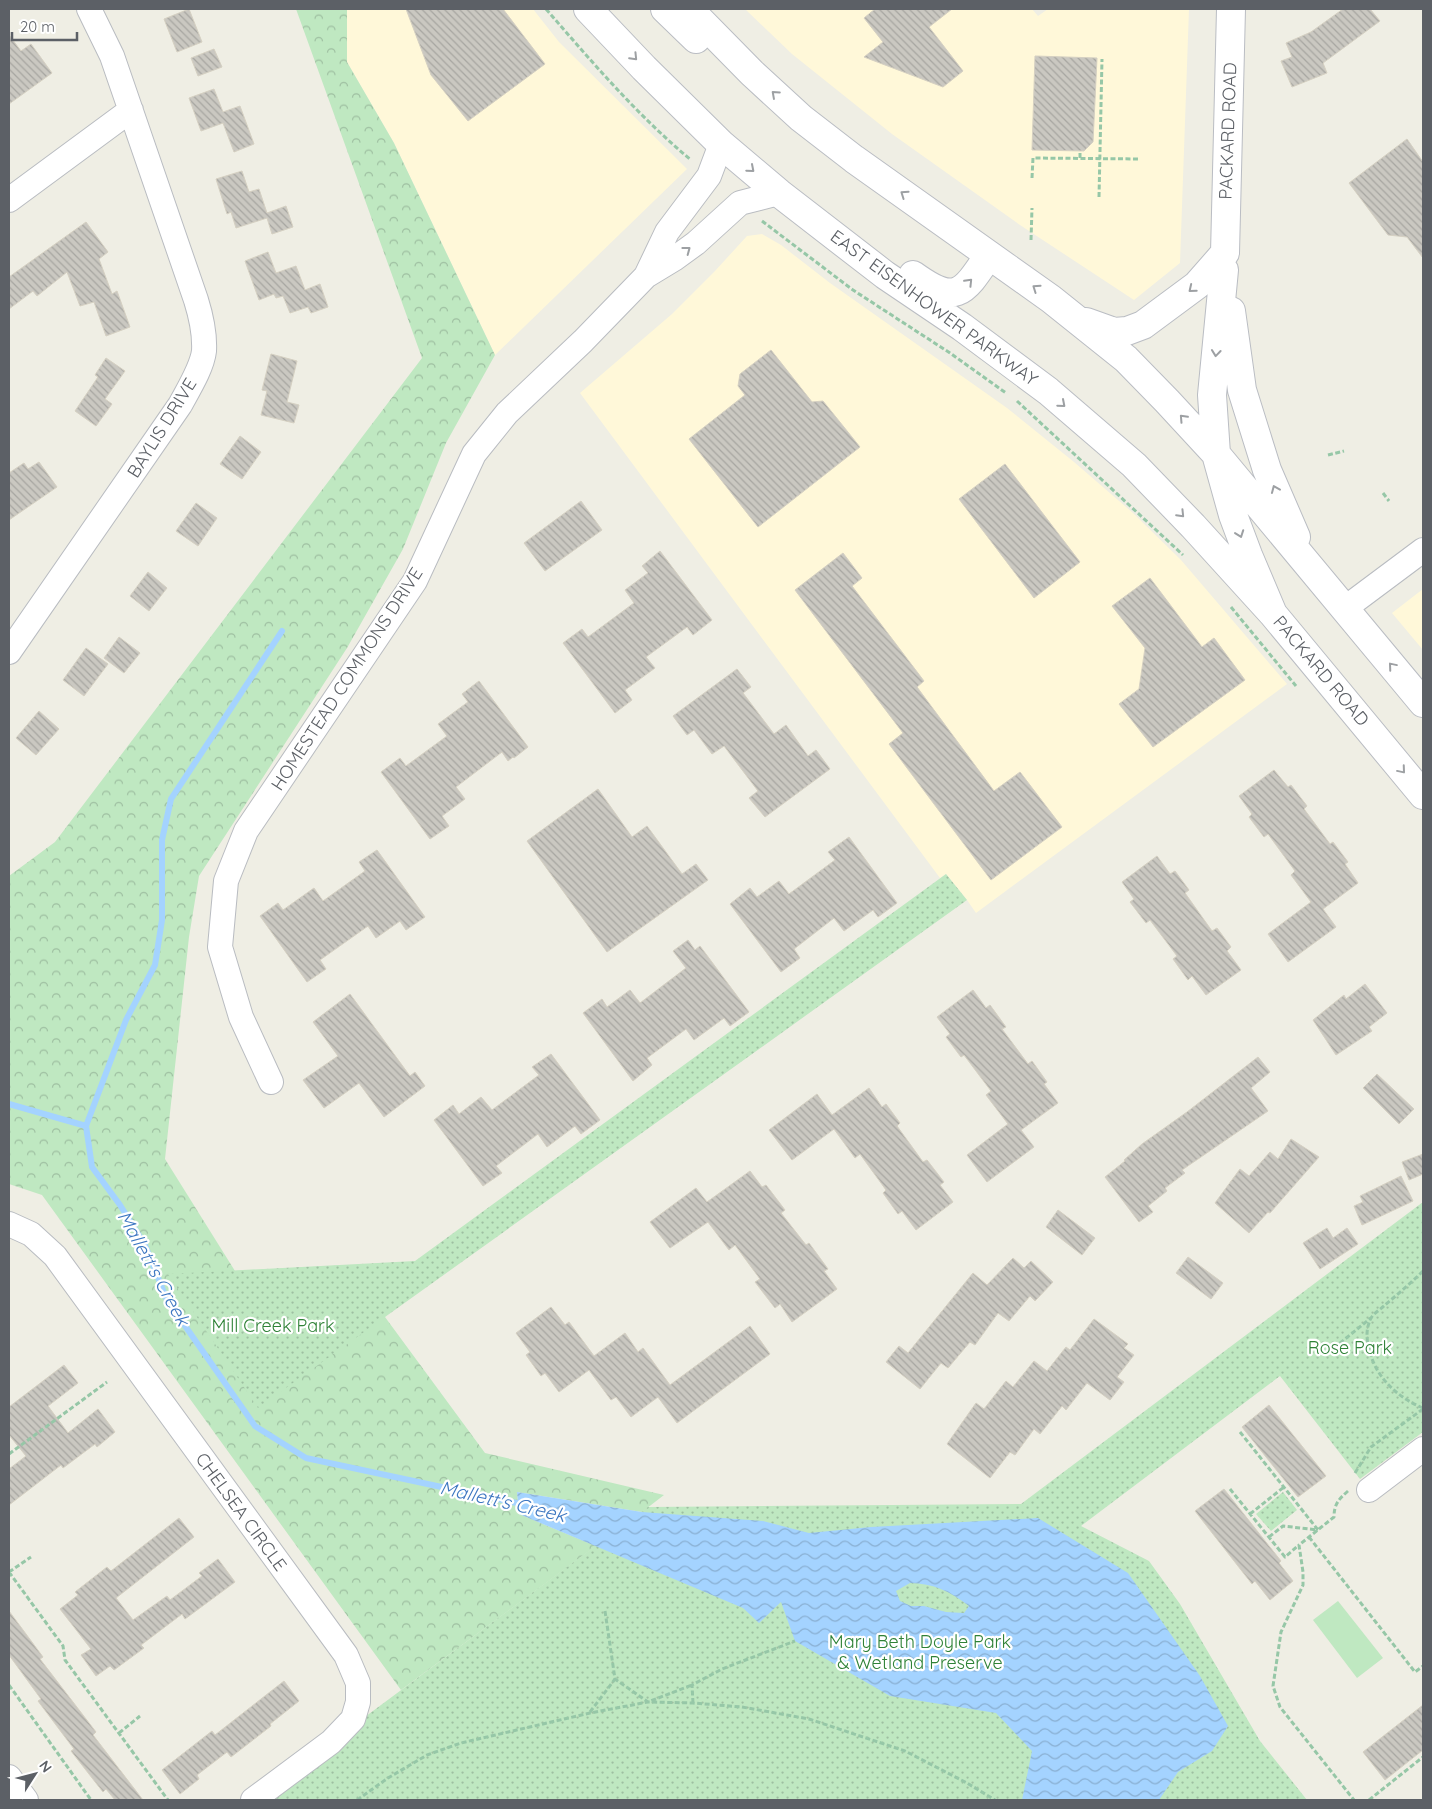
<svg xmlns="http://www.w3.org/2000/svg" width="1432" height="1809" font-family="Quicksand,sans-serif">
<style>
.commercial{fill:#fff8d9}
.forest{fill:url(#forest-crowns)}
.park{fill:url(#park-dots)}
.pitch{fill:#bfe8c1}
.water{fill:url(#water-waves);fill-rule:evenodd}
.lines{fill:none;stroke-linecap:round;stroke-linejoin:round}
.stream{stroke:#a4d3ff;stroke-width:6}
.building{fill:url(#building-back-hatch);stroke:#d5d0c2}
.minor-casing{stroke:#b9bcc1;stroke-width:26}
.secondary-casing{stroke:#babdc3;stroke-width:30}
.path{stroke:#96c7a7;stroke-width:3;stroke-dasharray:5 2.5;stroke-linecap:butt}
.minor{stroke:#fff;stroke-width:24}
.secondary{stroke:#fff;stroke-width:28}
.oneway{stroke:#9da0a3}
.labels{text-anchor:middle;stroke-width:4.5;stroke-linejoin:round;paint-order:stroke}
.street-label{font-size:18px;fill:#5c6066;stroke:#fff}
.park-label{font-size:18px;fill:#2f8237;stroke:#fff}
.water-label{font-size:19px;font-style:italic;fill:#3d77c1;stroke:#fff}
</style>
<defs>
<pattern id="forest-crowns" width="20" height="18" patternUnits="userSpaceOnUse" patternTransform="scale(1.25)"><rect width="20" height="18" fill="#bfe8c1"/><path d="M2 6a3 3 0 1 1 6 0M12 15a3 3 0 1 1 6 0" fill="none" stroke="#9ebfa1"/></pattern>
<pattern id="park-dots" width="8" height="8" patternUnits="userSpaceOnUse" patternTransform="scale(1.25)"><rect width="8" height="8" fill="#bfe8c1"/><path d="M2 2h.1M6 6h.1" fill="none" stroke="#9ebfa1" stroke-width="1.8" stroke-linecap="round"/></pattern>
<pattern id="water-waves" width="16" height="10" patternUnits="userSpaceOnUse" patternTransform="scale(1.25)"><rect width="16" height="10" fill="#a4d3ff"/><path d="M0 5q4-4 8 0t8 0" fill="none" stroke="#89afd2"/></pattern>
<pattern id="building-back-hatch" width="6" height="6" patternUnits="userSpaceOnUse" patternTransform="scale(1.25)"><rect width="6" height="6" fill="#cac8c1"/><path d="M-1 5l2 2M0 0l6 6M5-1l2 2" fill="none" stroke="#a7a6a1"/></pattern>
</defs>
<rect width="100%" height="100%" fill="#efeee4"/>
<path class="commercial" d="M 347,9 L 533,9 L 559,42 L 687,169 L 495,355 L 394,143 L 347,62 Z
M 745,9 L 1032,9 L 1038,16 L 1048,9 L 1189,9 L 1180,263 L 1134,300 L 1020,225 L 892,134 L 792,54 Z
M 762,234 L 781,245 L 830,283 L 1007,408 L 1074,462 L 1133,513 L 1181,560 L 1287,684 L 976,913 L 967,900 L 946,874 L 940,878 L 580,393 L 672,314 L 715,271 L 747,236 Z
M 1423,589 L 1423,650 L 1392,613 Z"/>
<path class="forest" d="M 296,9 L 347,9 L 347,62 L 394,143 L 495,355 L 446,443 L 403,549 L 347,648 L 199,876 L 189,937 L 165,1159 L 235,1271 L 350,1265 L 385,1317 L 485,1453 L 664,1495 L 642,1512 L 517,1492 L 519,1514 L 596,1546 L 401,1690 L 42,1195 L 9,1184 L 9,876 L 55,842 L 422,358 Z"/>
<path class="park" d="M 946,874 L 967,900 L 258,1408 L 168,1274 L 415,1261 Z
M 1423,1202 L 1423,1432 L 1360,1479 L 1280,1376 L 1081,1526 L 1149,1561 L 1180,1604 L 1260,1741 L 1307,1800 L 253,1800 L 648,1507 L 1021,1504 Z
M 1283,1492 L 1297,1510 L 1271,1531 L 1256,1514 Z"/>
<path class="pitch" d="M 1338,1601 L 1383,1658 L 1357,1678 L 1313,1620 Z"/>
<path class="water" d="M 517,1492 L 642,1512 L 763,1521 L 809,1533 L 871,1527 L 1038,1518 L 1128,1573 L 1200,1676 L 1228,1726 L 1212,1751 L 1178,1772 L 1159,1800 L 1022,1800 L 1032,1751 L 996,1713 L 890,1696 L 795,1641 L 781,1602 L 759,1623 L 743,1608 L 519,1514 ZM 910,1583 C 933,1583 951,1592 969,1606 L 964,1613 L 946,1612 L 924,1606 L 911,1606 L 900,1601 L 896,1591 Z"/>
<g class="lines">
<path class="stream" d="M 282,631 L 171,799 L 162,840 L 162,920 L 155,965 L 126,1020 L 86,1126 L 92,1167 L 120,1205 L 145,1245 L 167,1300 L 255,1426 L 306,1458 L 526,1505
M 9,1104 L 86,1126"/>
</g>
<path class="building" d="M 189,9 L 202,42 L 177,52 L 164,19 Z
M 406,9 L 503,9 L 545,64 L 468,121 L 431,75 Z
M 875,9 L 952,9 L 929,27 L 963,71 L 943,87 L 864,57 L 883,42 L 864,18 Z
M 1343,9 L 1370,9 L 1380,21 L 1323,63 L 1327,73 L 1292,87 L 1281,61 L 1292,57 L 1286,43 L 1311,32 Z
M 9,35 L 21,51 L 31,44 L 52,73 L 9,104 Z
M 214,49 L 222,67 L 198,76 L 191,58 Z
M 1035,56 L 1097,58 L 1093,142 L 1084,151 L 1032,150 Z
M 214,89 L 223,112 L 240,106 L 254,144 L 234,152 L 223,123 L 201,131 L 189,98 Z
M 1407,139 L 1423,162 L 1423,258 L 1407,237 L 1388,235 L 1349,183 Z
M 242,171 L 249,192 L 259,189 L 267,213 L 286,206 L 293,227 L 272,234 L 267,218 L 236,228 L 231,212 L 227,214 L 216,179 Z
M 86,222 L 108,252 L 99,259 L 112,294 L 117,291 L 130,327 L 106,336 L 94,302 L 80,306 L 67,272 L 37,296 L 33,291 L 9,309 L 9,277 Z
M 268,252 L 276,273 L 296,266 L 305,290 L 320,284 L 328,307 L 311,313 L 308,307 L 290,313 L 283,296 L 276,298 L 274,294 L 259,300 L 245,261 Z
M 771,350 L 812,402 L 823,401 L 860,447 L 758,527 L 689,439 L 745,395 L 738,386 L 740,374 Z
M 271,354 L 297,361 L 287,402 L 299,405 L 294,423 L 261,415 L 267,391 L 262,390 Z
M 106,358 L 125,371 L 105,399 L 112,404 L 96,426 L 75,411 L 98,377 L 95,375 Z
M 240,436 L 261,452 L 242,479 L 220,464 Z
M 39,462 L 57,487 L 9,520 L 9,473 L 24,463 L 28,469 Z
M 1005,464 L 1080,562 L 1034,598 L 959,499 Z
M 581,501 L 602,530 L 545,571 L 524,543 Z
M 196,503 L 217,518 L 198,546 L 176,531 Z
M 660,551 L 712,620 L 693,635 L 687,627 L 646,657 L 655,668 L 625,690 L 632,700 L 615,713 L 563,643 L 582,629 L 588,637 L 634,603 L 625,590 L 648,573 L 642,566 Z
M 843,553 L 862,578 L 852,586 L 924,681 L 917,687 L 994,791 L 1020,772 L 1062,827 L 991,880 L 889,744 L 903,733 L 795,590 Z
M 148,572 L 167,588 L 149,611 L 130,596 Z
M 1150,578 L 1202,647 L 1214,638 L 1245,680 L 1153,747 L 1119,704 L 1139,689 L 1145,648 L 1112,606 Z
M 119,637 L 140,653 L 124,673 L 104,658 Z
M 86,648 L 108,664 L 84,696 L 63,680 Z
M 737,669 L 751,687 L 743,693 L 774,734 L 786,725 L 808,756 L 816,750 L 830,769 L 765,817 L 749,798 L 758,791 L 724,746 L 712,754 L 694,730 L 687,735 L 673,716 Z
M 479,681 L 528,747 L 514,758 L 513,757 L 508,761 L 502,752 L 456,787 L 465,799 L 442,816 L 449,826 L 430,839 L 381,772 L 400,758 L 406,766 L 447,736 L 438,724 L 468,702 L 462,694 Z
M 39,711 L 59,729 L 36,755 L 16,738 Z
M 1274,770 L 1288,787 L 1291,785 L 1307,806 L 1304,809 L 1330,844 L 1333,842 L 1348,862 L 1345,864 L 1358,883 L 1323,909 L 1336,927 L 1288,962 L 1268,934 L 1311,902 L 1291,875 L 1295,871 L 1268,834 L 1264,837 L 1249,817 L 1252,814 L 1239,796 Z
M 598,789 L 632,837 L 647,826 L 682,874 L 696,864 L 708,880 L 607,952 L 527,841 Z
M 849,837 L 897,903 L 878,917 L 873,910 L 844,931 L 834,918 L 794,949 L 800,958 L 781,972 L 730,904 L 750,888 L 757,897 L 779,881 L 789,894 L 835,860 L 828,852 Z
M 377,850 L 425,917 L 406,930 L 400,921 L 376,938 L 368,926 L 320,960 L 326,969 L 307,982 L 260,916 L 278,903 L 283,910 L 314,888 L 323,901 L 365,871 L 359,862 Z
M 1157,856 L 1170,874 L 1175,871 L 1189,890 L 1185,893 L 1212,931 L 1217,928 L 1231,947 L 1227,951 L 1241,970 L 1206,995 L 1192,976 L 1188,980 L 1173,959 L 1177,956 L 1150,920 L 1146,923 L 1130,902 L 1134,899 L 1122,882 Z
M 688,940 L 695,950 L 700,946 L 749,1012 L 730,1026 L 724,1018 L 694,1040 L 686,1029 L 647,1058 L 652,1065 L 633,1081 L 583,1013 L 602,999 L 607,1007 L 630,990 L 640,1003 L 686,968 L 673,951 Z
M 1365,984 L 1387,1013 L 1369,1027 L 1372,1031 L 1336,1055 L 1313,1020 L 1344,995 L 1346,999 Z
M 973,990 L 986,1008 L 990,1005 L 1006,1027 L 1002,1029 L 1028,1064 L 1032,1061 L 1047,1082 L 1044,1084 L 1058,1103 L 1021,1130 L 1034,1147 L 987,1182 L 967,1155 L 1008,1124 L 986,1095 L 991,1091 L 964,1055 L 961,1057 L 946,1037 L 950,1034 L 937,1017 Z
M 350,994 L 410,1076 L 415,1072 L 425,1086 L 384,1117 L 359,1083 L 324,1108 L 303,1080 L 338,1056 L 313,1022 Z
M 551,1054 L 600,1120 L 581,1134 L 575,1126 L 547,1147 L 538,1134 L 496,1166 L 502,1173 L 483,1186 L 434,1120 L 453,1105 L 459,1114 L 481,1097 L 492,1110 L 539,1075 L 532,1067 Z
M 1258,1057 L 1270,1072 L 1251,1088 L 1268,1111 L 1182,1170 L 1185,1173 L 1165,1188 L 1167,1191 L 1148,1206 L 1153,1212 L 1139,1222 L 1105,1177 L 1125,1161 L 1124,1160 L 1142,1144 L 1187,1112 Z
M 1377,1074 L 1414,1109 L 1399,1124 L 1363,1088 Z
M 869,1088 L 882,1107 L 886,1104 L 900,1123 L 897,1126 L 923,1162 L 927,1160 L 944,1182 L 940,1185 L 953,1202 L 916,1230 L 902,1211 L 898,1214 L 883,1193 L 886,1190 L 860,1154 L 855,1158 L 834,1129 L 792,1160 L 769,1130 L 817,1094 L 832,1115 Z
M 1291,1139 L 1319,1157 L 1270,1213 L 1268,1212 L 1249,1233 L 1215,1203 L 1240,1169 L 1249,1176 L 1270,1152 L 1278,1159 Z
M 1423,1154 L 1423,1174 L 1409,1180 L 1402,1162 Z
M 750,1171 L 762,1187 L 766,1185 L 785,1210 L 781,1213 L 806,1245 L 809,1243 L 828,1269 L 824,1271 L 837,1289 L 792,1322 L 780,1304 L 775,1308 L 755,1282 L 760,1279 L 735,1245 L 729,1250 L 708,1222 L 670,1248 L 650,1222 L 696,1188 L 707,1202 Z
M 1401,1176 L 1413,1201 L 1362,1225 L 1354,1206 L 1363,1202 L 1360,1196 Z
M 1058,1210 L 1095,1238 L 1082,1255 L 1046,1227 Z
M 1327,1228 L 1333,1238 L 1347,1228 L 1358,1244 L 1320,1269 L 1303,1243 Z
M 1188,1257 L 1223,1283 L 1211,1299 L 1176,1273 Z
M 1013,1258 L 1024,1268 L 1031,1261 L 1053,1282 L 1035,1301 L 1030,1296 L 1009,1321 L 998,1313 L 975,1345 L 970,1342 L 948,1368 L 941,1363 L 920,1389 L 886,1362 L 899,1346 L 908,1353 L 973,1273 L 987,1285 Z
M 551,1307 L 565,1325 L 569,1322 L 594,1356 L 625,1333 L 638,1352 L 643,1348 L 670,1385 L 750,1326 L 770,1354 L 677,1423 L 658,1397 L 631,1417 L 616,1397 L 611,1400 L 589,1370 L 559,1392 L 545,1373 L 541,1376 L 526,1355 L 530,1352 L 516,1333 Z
M 1094,1319 L 1128,1344 L 1124,1348 L 1134,1355 L 1117,1377 L 1124,1382 L 1110,1400 L 1087,1383 L 1066,1410 L 1062,1406 L 1040,1434 L 1034,1429 L 1015,1455 L 1010,1452 L 990,1478 L 947,1444 L 976,1403 L 984,1409 L 1006,1381 L 1013,1387 L 1034,1361 L 1047,1371 L 1066,1347 L 1070,1350 Z
M 64,1365 L 78,1383 L 48,1406 L 68,1433 L 98,1409 L 115,1432 L 97,1447 L 95,1444 L 63,1468 L 61,1465 L 9,1505 L 9,1469 L 26,1456 L 9,1435 L 9,1407 Z
M 1269,1405 L 1326,1476 L 1298,1497 L 1242,1427 Z
M 1224,1489 L 1281,1561 L 1279,1563 L 1293,1581 L 1270,1600 L 1255,1581 L 1252,1584 L 1195,1511 Z
M 179,1518 L 194,1537 L 116,1598 L 133,1620 L 167,1596 L 170,1600 L 202,1576 L 199,1573 L 218,1559 L 235,1582 L 185,1619 L 182,1614 L 141,1645 L 144,1648 L 114,1670 L 110,1666 L 96,1676 L 81,1655 L 91,1649 L 60,1609 L 78,1595 L 75,1592 L 107,1567 L 111,1571 Z
M 9,1611 L 43,1657 L 40,1659 L 96,1732 L 93,1735 L 143,1800 L 115,1800 L 106,1789 L 103,1792 L 71,1751 L 74,1749 L 38,1701 L 41,1699 L 9,1655 Z
M 284,1681 L 299,1701 L 270,1724 L 271,1726 L 231,1757 L 227,1752 L 197,1775 L 199,1779 L 180,1794 L 162,1770 L 212,1731 L 215,1735 Z
M 1423,1705 L 1423,1750 L 1385,1780 L 1363,1752 Z"/>
<g class="lines">
<defs>
<path id="minor" d="M 9,200 L 131,110
M 646,276 L 667,232 L 709,176 L 721,144
M 1344,609 L 1423,550
M 9,652 L 180,405 C 188,390 202,368 204,351 C 205,333 201,316 196,300 L 112,56 L 89,9
M 271,1082 L 241,1017 L 220,947 L 226,881 L 246,831 L 415,581 L 474,454 L 507,413 L 583,341 L 646,276 L 674,259 L 696,243 L 740,203 L 779,193
M 9,1224 L 31,1234 L 55,1256 L 346,1655 L 358,1683 L 358,1702 L 353,1719 L 331,1742 L 253,1800
M 1369,1490 L 1423,1449
M 9,1777 L 26,1800"/>
<path id="secondary" d="M 588,9 L 644,68 L 721,144 L 779,193 L 885,275 L 962,327 L 1048,391 L 1134,465 L 1193,526 L 1273,614
M 665,9 L 696,39
M 689,9 L 752,73 L 801,118 L 854,159 L 1051,299 L 1126,359 L 1167,401 L 1216,454 L 1423,703
M 1224,270 L 1212,395 L 1216,454 L 1233,515 L 1248,555 L 1273,614 L 1423,795
M 913,275 C 956,306 963,294 989,255
M 1231,311 L 1242,390 L 1267,470 L 1296,537
M 1086,322 L 1114,332 L 1127,331 L 1143,325 L 1197,285 L 1225,253 L 1231,9"/>
</defs>
<use href="#minor" class="minor-casing"/>
<use href="#secondary" class="secondary-casing"/>
<path class="path" d="M 546,9 C 592,62 637,115 691,160
M 1080,158 L 1080,151
M 1032,178 L 1033,158 L 1140,159
M 1099,197 L 1102,59
M 762,221 L 853,290 L 950,353 L 1006,393
M 1031,240 L 1032,208
M 1017,401 L 1183,555
M 1328,455 L 1344,451
M 1383,493 L 1389,501
M 1231,607 L 1296,686
M 1423,1271 C 1411,1283 1398,1294 1385,1305 C 1381,1309 1374,1313 1371,1318 C 1367,1326 1366,1335 1368,1344 C 1373,1375 1396,1397 1423,1408
M 1334,1348 L 1372,1317
M 1240,1432 L 1318,1530
M 9,1454 L 107,1382
M 1355,1473 L 1371,1447 L 1423,1409
M 1230,1489 L 1285,1557 L 1299,1545
M 1348,1491 C 1339,1499 1334,1504 1334,1517 L 1299,1545 L 1303,1572 L 1303,1585 L 1281,1632 L 1273,1686 L 1280,1707 L 1354,1800
M 1250,1514 L 1284,1487
M 1269,1537 L 1283,1526 L 1318,1530
M 1309,1537 L 1415,1672 L 1423,1666
M 9,1572 L 63,1646 L 65,1660 L 168,1800
M 9,1572 L 31,1557
M 605,1611 L 615,1679 L 648,1702 L 692,1685
M 9,1685 L 91,1800
M 693,1703 L 692,1685 L 722,1669 L 795,1641
M 590,1712 L 615,1679
M 119,1733 L 140,1716
M 357,1800 L 388,1778 L 427,1755 L 461,1743 L 590,1713 L 648,1702 L 693,1703 L 742,1707 L 809,1719 L 905,1751 L 967,1783 L 995,1800
M 1369,1800 L 1423,1757"/>
<use href="#minor" class="minor"/>
<use href="#secondary" class="secondary"/>
</g>
<defs><path id="oneway-chevron" d="M-2-3.5L2.5 0L-2 3.5" fill="none" stroke-width="1.6" stroke-linecap="round" stroke-linejoin="round" transform="scale(1.25)"/></defs>
<g class="oneway">
<use href="#oneway-chevron" transform="translate(634 57) rotate(46)"/>
<use href="#oneway-chevron" transform="translate(775 94) rotate(-138)"/>
<use href="#oneway-chevron" transform="translate(751 169) rotate(41)"/>
<use href="#oneway-chevron" transform="translate(904 194) rotate(-145)"/>
<use href="#oneway-chevron" transform="translate(687 250) rotate(-37)"/>
<use href="#oneway-chevron" transform="translate(969 282) rotate(-46)"/>
<use href="#oneway-chevron" transform="translate(1036 288) rotate(-145)"/>
<use href="#oneway-chevron" transform="translate(1192 289) rotate(141)"/>
<use href="#oneway-chevron" transform="translate(1216 353) rotate(96)"/>
<use href="#oneway-chevron" transform="translate(1062 404) rotate(41)"/>
<use href="#oneway-chevron" transform="translate(1183 418) rotate(-133)"/>
<use href="#oneway-chevron" transform="translate(1275 489) rotate(-113)"/>
<use href="#oneway-chevron" transform="translate(1181 514) rotate(46)"/>
<use href="#oneway-chevron" transform="translate(1240 534) rotate(70)"/>
<use href="#oneway-chevron" transform="translate(1392 666) rotate(-130)"/>
<use href="#oneway-chevron" transform="translate(1402 770) rotate(50)"/>
</g>
<g class="labels">
<g class="street-label">
<text transform="translate(1228 131) rotate(-88)" y="6">PACKARD ROAD</text>
<text transform="translate(934 308) rotate(36)" y="6">EAST EISENHOWER PARKWAY</text>
<text transform="translate(162 428) rotate(-58)" y="6">BAYLIS DRIVE</text>
<text transform="translate(1321 671) rotate(50)" y="6">PACKARD ROAD</text>
<text transform="translate(347 679) rotate(-57)" y="6">HOMESTEAD COMMONS DRIVE</text>
<text transform="translate(241 1512) rotate(54)" y="6">CHELSEA CIRCLE</text>
</g>
<g class="park-label">
<text x="273" y="1332">Mill Creek Park</text>
<text x="1350" y="1354">Rose Park</text>
<text x="920" y="1648">Mary Beth Doyle Park<tspan x="920" dy="21">&amp; Wetland Preserve</tspan></text>
</g>
<g class="water-label">
<text transform="translate(154 1268) rotate(61)" y="7">Mallett's Creek</text>
<text transform="translate(503 1501) rotate(13)" y="7">Mallett's Creek</text>
</g>
</g>
<rect width="1432" height="1809" fill="none" stroke="#5c6066" stroke-width="20"/>
<g transform="translate(35 1774) rotate(54)" stroke="#ffffff" stroke-width="4" paint-order="stroke">
<path d="M0-4L9 19L0 12L-9 19Z" fill="#5c6066"/>
<text y="-8" font-size="14" font-weight="bold" text-anchor="middle" fill="#5c6066">N</text>
</g>
<path d="M12 32v8h65v-8" fill="none" stroke="#5c6066" stroke-width="2.5"/>
<text x="20" y="32" font-size="15" fill="#5c6066" stroke="#ffffff" stroke-width="4" paint-order="stroke">20 m</text>
</svg>
